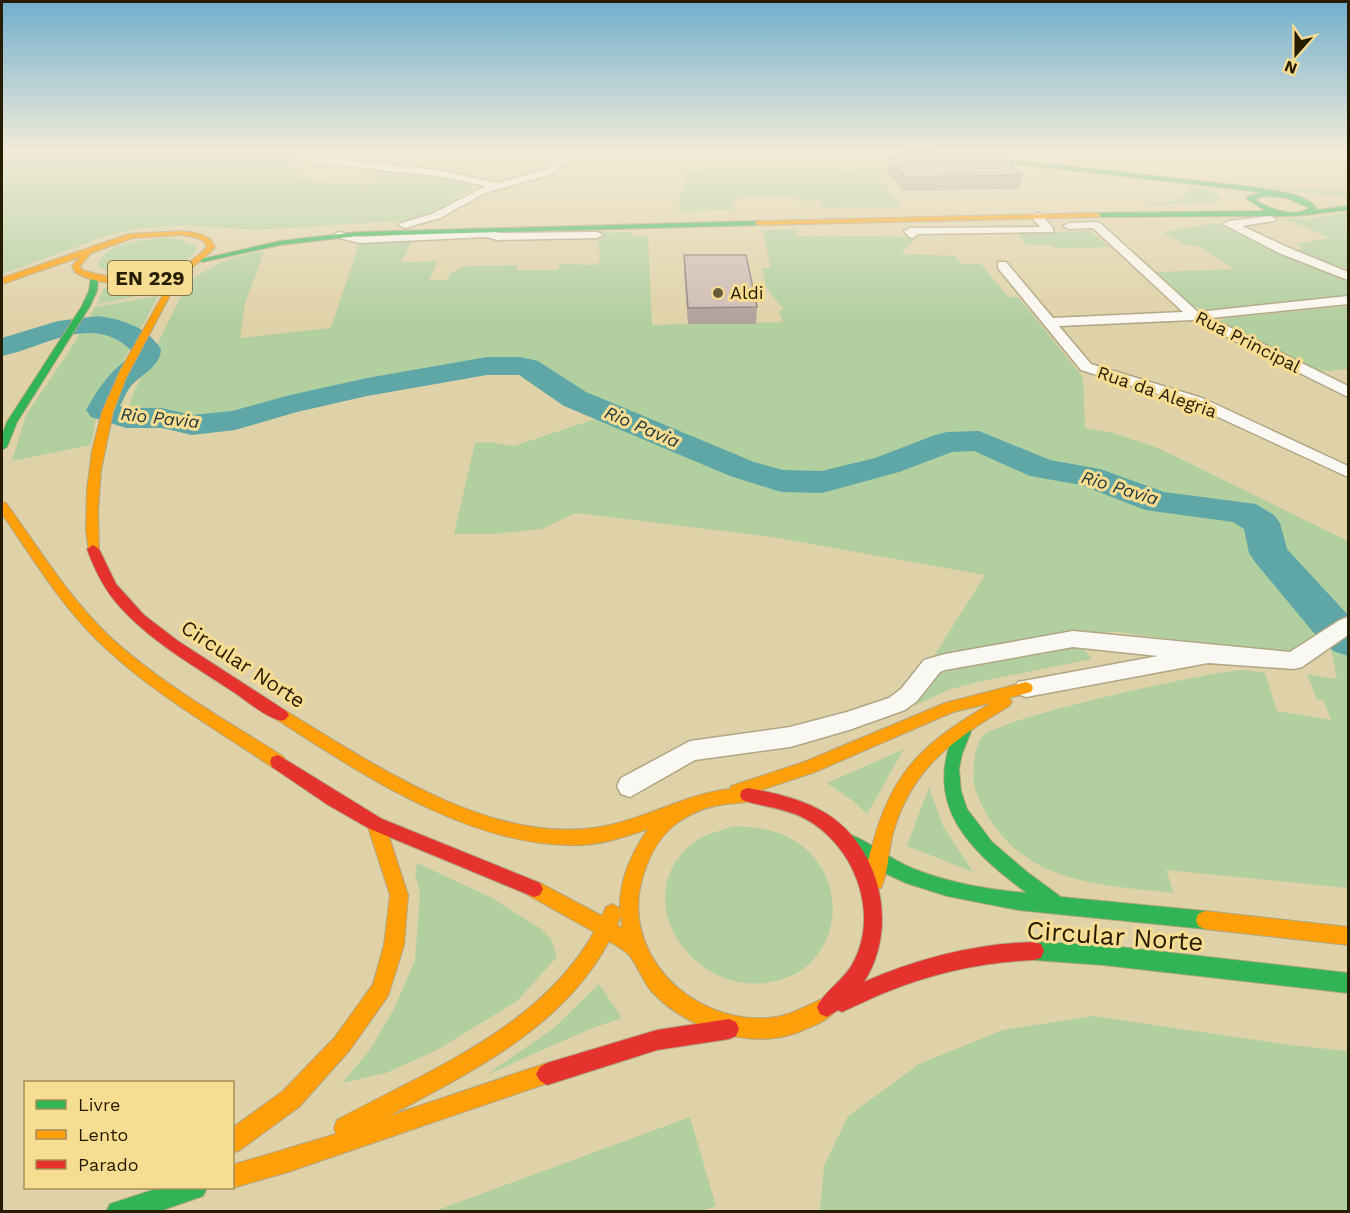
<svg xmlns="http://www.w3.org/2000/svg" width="1350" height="1213" font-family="'Work Sans',sans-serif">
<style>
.green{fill:#b2cfa0}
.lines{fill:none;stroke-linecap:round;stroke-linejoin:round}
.river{fill:#5fa7a7;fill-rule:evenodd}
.street-casing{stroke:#b0a584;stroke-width:3}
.fast-casing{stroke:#b0a584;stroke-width:2}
.slow-casing{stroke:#b0a584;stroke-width:2}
.jam-casing{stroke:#b0a584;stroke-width:2}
.street{fill:#faf8f2;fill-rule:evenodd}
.fast{fill:#30b455;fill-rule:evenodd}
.slow{fill:#ff9f0a;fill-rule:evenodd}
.jam{fill:#e5322d;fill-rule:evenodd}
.wall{fill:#b1a29b}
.building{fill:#cebcb4;stroke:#90847e;stroke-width:1.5}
.poi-dot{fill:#675c3b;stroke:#f7dd91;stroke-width:2}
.labels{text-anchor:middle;stroke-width:6;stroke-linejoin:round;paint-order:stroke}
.far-poi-label{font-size:18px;fill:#261c00;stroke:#f7dd91;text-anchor:start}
.far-street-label{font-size:18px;fill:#261c00;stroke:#f7dd91}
.far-water-label{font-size:18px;font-style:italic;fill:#223a3e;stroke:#f7dd91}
.shield{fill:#f7dd91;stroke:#65562c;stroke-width:1.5}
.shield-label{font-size:20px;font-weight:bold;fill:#261c00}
.street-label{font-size:21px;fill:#261c00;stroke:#f7dd91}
.near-street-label{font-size:26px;fill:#261c00;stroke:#f7dd91}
</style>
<rect width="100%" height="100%" fill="#e0d2a8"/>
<path class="green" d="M 2,150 L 304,150 L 288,161 L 305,164 L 291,176 L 329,183 L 371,185 L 382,170 L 451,179 L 474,186 L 447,205 L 412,220 L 256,230 L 187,225 L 141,228 L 109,235 L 2,274 Z
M 976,163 L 1006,167 L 875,170 L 902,207 L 823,208 L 818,200 L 799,201 L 797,196 L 731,198 L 735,210 L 678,211 L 686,171 L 781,168 L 858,171 L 853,166 Z
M 1249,186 L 1348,191 L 1348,198 Z
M 1187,188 C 1198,187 1215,188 1221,199 L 1214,202 L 1148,205 L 1145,202 C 1159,202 1183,206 1187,188 Z
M 1348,212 L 1348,270 L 1295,250 L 1303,248 L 1295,244 L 1329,238 L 1283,218 L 1311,219 Z
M 1216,223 L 1280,254 L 1348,280 L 1348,296 L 1210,310 L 1193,307 L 1156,272 L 1235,269 L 1197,246 L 1188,246 L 1162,232 Z
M 598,230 L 609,233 L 631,232 L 632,237 L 648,236 L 652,325 L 783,322 L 779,311 L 784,310 L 766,287 L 762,268 L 771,268 L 762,230 L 795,230 L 799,237 L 806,236 L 917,237 L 901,254 L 955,256 L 961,264 L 981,264 L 1008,297 L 1018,297 L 1083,377 L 1085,428 L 1113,433 L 1158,448 L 1348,541 L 1348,613 L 1294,650 L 1278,654 L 1118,632 L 1057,634 L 934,656 L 985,575 L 772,537 L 576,513 L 542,529 L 493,534 L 454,534 L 475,443 L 489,442 L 514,446 L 604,416 L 537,369 L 528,364 L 501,363 L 368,384 L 229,418 L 195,422 L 167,414 L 126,415 L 134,392 L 187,284 C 209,265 235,255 264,251 L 245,304 L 240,338 L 331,328 L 360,241 L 413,238 L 401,262 L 438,261 L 429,280 L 448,280 L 450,273 L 466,266 L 518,265 L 517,270 L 558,270 L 559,264 L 597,265 L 600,260 Z
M 1090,231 L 1110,247 L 1055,248 L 1053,245 L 1027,245 L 1016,233 Z
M 165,238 L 179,239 L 195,246 L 196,251 C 176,274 127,280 100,268 L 98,264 C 106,242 145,240 165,238 Z
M 160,282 L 159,292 L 97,304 L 104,288 Z
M 158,296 L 98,408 L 91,445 L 12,461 L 26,415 L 70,350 L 95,307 Z
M 1348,306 L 1348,369 L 1317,372 L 1219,322 L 1226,318 Z
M 1080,644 L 1092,659 L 977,682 L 948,690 L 914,706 L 938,674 L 961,667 Z
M 1331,648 L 1348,656 L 1348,888 L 1166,870 L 1174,893 C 1111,886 1041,885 999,832 C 988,818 980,805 975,788 C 972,774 973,748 983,736 C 999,718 1211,671 1242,670 C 1250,670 1258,672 1265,673 L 1277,711 L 1331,720 L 1324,701 L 1317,699 L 1307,674 L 1337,679 Z
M 904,749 L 867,814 L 853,801 L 827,783 Z
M 929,787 L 943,826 L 973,872 L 907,846 Z
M 735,826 C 752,827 767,828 784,835 C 834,857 849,920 813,960 C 801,974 783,980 765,983 C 692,992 629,901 689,846 C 702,835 718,831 735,826 Z
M 417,863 L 492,898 L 541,929 L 552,940 L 557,957 L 517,1001 L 437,1050 L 386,1073 L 342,1083 L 369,1051 L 394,1009 L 415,960 L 420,893 L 415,873 Z
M 599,984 L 622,1018 L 590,1029 L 486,1075 L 554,1028 Z
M 1093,1016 L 1290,1045 L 1348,1051 L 1348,1211 L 820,1211 L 824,1166 L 848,1116 L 919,1064 L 1003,1030 Z
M 690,1117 L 716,1206 L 701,1211 L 435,1211 Z"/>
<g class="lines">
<path class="river" d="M 98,316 C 123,320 146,326 161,349 C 160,367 144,372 132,385 C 127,390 124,399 120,406 L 129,408 L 162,408 L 192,415 L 232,411 L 290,395 L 367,378 L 487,357 L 520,357 L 538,361 L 586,392 L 754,462 L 783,470 L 822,471 L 875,458 L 935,435 L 947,432 L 979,431 L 1050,460 L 1100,469 L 1164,492 L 1256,504 L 1274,515 L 1280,523 L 1287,549 L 1348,615 L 1348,656 L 1333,651 L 1313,632 L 1255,562 L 1249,553 L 1244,529 L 1233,522 L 1145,510 L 1081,485 L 1030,476 L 974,451 L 952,452 L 899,472 L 822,493 L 781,492 L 730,476 L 564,406 L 519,375 L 487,375 L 367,396 L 297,412 L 235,430 L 192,435 L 162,428 L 126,428 L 91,417 L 86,410 C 102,383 107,375 132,355 L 132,351 C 93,312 45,347 2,356 L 2,338 L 58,321 Z"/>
<defs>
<path id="street" d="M 310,150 L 319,150 L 315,156 L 317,157 L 437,170 L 498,183 L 544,170 L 571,150 L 581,150 L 552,174 L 485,193 L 440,218 L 405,228 L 399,225 L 401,223 L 432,214 L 486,186 L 437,176 L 315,163 L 304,157 Z
M 477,150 L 560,150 L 556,153 L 481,153 Z
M 1054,150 L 1064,150 L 1057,168 L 1052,171 L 1047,168 Z
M 1037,213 L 1041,214 L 1053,228 L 1053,232 L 918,234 L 913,238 L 909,237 L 904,231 L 910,228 L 1040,227 L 1031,216 Z
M 1270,216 L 1276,219 L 1274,221 L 1242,226 L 1287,247 L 1348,272 L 1348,280 L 1279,253 L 1223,224 L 1229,221 Z
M 1096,222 L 1100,223 L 1198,312 L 1348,296 L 1348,304 L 1211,318 L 1348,386 L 1348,397 L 1193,320 L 1059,326 L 1091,364 L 1202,398 L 1348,466 L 1348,477 L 1190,404 L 1081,370 L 998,268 L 998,262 L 1006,262 L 1053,318 L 1183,312 L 1093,228 L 1069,229 L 1063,226 L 1069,223 Z
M 489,230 L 499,233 L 597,232 L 603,235 L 597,238 L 497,240 L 487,237 L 360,243 L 335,237 L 333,235 L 339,232 L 360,237 Z
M 1348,617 L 1348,635 L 1302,667 L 1294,669 L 1208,663 L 1026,697 L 1018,694 L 1014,688 L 1018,682 L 1158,656 L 1073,647 L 945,670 L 940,672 L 917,701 L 905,710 L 849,730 L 790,747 L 695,760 L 630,797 L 621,794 L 617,786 L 621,778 L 690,741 L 790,727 L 847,712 L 889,698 L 901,689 L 924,660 L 945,654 L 1073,631 L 1290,652 L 1340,620 Z"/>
<path id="fast" d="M 898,150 L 921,150 L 1252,187 C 1270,191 1306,192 1316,208 L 1315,210 L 1348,206 L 1348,210 L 1296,216 L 1097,217 L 1093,215 L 1094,213 L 1266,211 L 1247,199 L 1247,197 L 1260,193 L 1252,191 ZM 1265,196 L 1287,198 L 1309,208 C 1295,219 1267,208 1254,199 Z
M 758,221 L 761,221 L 761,225 L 358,236 L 280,245 L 202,262 L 198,260 L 280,241 L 358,232 Z
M 91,277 L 98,279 L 97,291 L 90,306 L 17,422 L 7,447 L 2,450 L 2,435 L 7,422 L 82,306 L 89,291 Z
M 964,723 L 969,725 L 972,729 L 962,754 L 959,769 L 961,791 L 967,809 L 992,842 L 1027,872 L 1061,897 L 1205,911 L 1212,914 L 1214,920 L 1212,926 L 1205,929 L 1018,910 L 947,896 L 906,883 L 874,868 L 843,847 L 840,842 L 843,837 L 849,834 C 872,843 891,860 914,869 C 949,883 990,890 1027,893 C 969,850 921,805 956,729 L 959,725 Z
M 1034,942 L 1103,945 L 1348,973 L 1348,993 L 1103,965 L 1034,960 L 1027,958 L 1024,951 L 1027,944 Z
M 159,1188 L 207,1188 L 203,1196 L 157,1212 L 106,1212 L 110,1204 Z"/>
<path id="slow" d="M 1097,213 L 1101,215 L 1100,217 L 758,225 L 754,223 L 758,221 Z
M 182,231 C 195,233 210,233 215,247 C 203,261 186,269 176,284 L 126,378 L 113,412 L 101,470 L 98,510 L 99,549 L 93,553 L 89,552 L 86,530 L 87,490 L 92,451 L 102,412 L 120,371 L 173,277 C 146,285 99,288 75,272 L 72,266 L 80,257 L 5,283 L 2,283 L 2,278 L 129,234 ZM 182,235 C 191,237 204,237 207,247 C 174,282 126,284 82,270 L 80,266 L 91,253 L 133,238 Z
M 2,502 L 6,503 C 38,547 68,596 107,634 C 159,683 224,719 284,757 L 286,762 L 284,767 L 278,769 L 272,767 C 213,727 149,691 98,641 C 60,604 32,557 2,514 Z
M 1026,682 L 1031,684 L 1033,688 L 1031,692 L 1009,698 L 1012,702 L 1009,706 C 955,739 913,766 894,830 C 888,848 889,871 881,888 L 875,890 L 869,888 C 863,875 869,856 873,843 C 893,768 927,741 991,703 L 953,712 L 815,772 L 755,792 L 756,795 L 754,800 C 745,803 736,803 727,804 C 709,806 695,811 680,821 C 662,833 650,853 644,873 C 617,951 690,1023 767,1018 C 790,1017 806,1005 827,997 L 834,1000 L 837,1007 C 831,1021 810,1027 796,1033 C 748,1050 686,1028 652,992 C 642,981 637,963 628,954 C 623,949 615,945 609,941 C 564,1027 471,1072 389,1116 L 547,1063 L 554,1067 L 558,1074 L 554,1081 L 288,1172 L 232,1188 L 230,1188 L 232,1188 L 232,1165 L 336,1134 L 334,1128 L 337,1120 C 428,1071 541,1027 594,932 L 528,895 L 525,889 L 528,883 L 534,881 L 540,883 L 602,916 L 606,907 L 613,904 L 620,909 C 619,880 632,852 648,829 C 627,836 604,844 582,845 C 473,849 363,775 276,719 L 273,715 L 276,711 L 281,709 L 286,711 C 373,764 487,842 593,828 C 641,822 683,794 730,789 L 731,786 L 804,762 L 945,703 ZM 621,916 L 622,928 L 617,925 Z
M 376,817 L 382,819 L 385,824 L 408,895 L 404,945 L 388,996 L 349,1051 L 299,1107 L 240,1150 L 232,1153 L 232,1128 L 283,1091 L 335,1037 L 373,984 L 384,945 L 390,895 L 367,824 L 370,819 Z
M 1205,911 L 1348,927 L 1348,945 L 1205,929 L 1198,926 L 1196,920 L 1198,914 Z"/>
<path id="jam" d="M 93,545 L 99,549 L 116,584 L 144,615 L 178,641 L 286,711 L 289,715 L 286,719 C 282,721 282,721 278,720 C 263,715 248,702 235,693 C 196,667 153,643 121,608 C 105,591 95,571 87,549 Z
M 278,755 L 382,819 L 540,883 L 543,889 L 540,895 L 534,897 L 370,829 L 328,805 L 272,767 L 270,762 L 272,757 Z
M 748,788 C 775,793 803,799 827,814 C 881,848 899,928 864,982 C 919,958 974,944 1034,942 L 1041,944 L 1044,951 L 1041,958 L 1034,960 C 984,962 936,972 889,991 C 873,997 858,1005 842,1012 L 838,1010 L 827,1017 L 820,1014 L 817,1007 C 824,991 845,980 854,961 C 880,910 853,844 804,818 C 784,808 763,807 742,800 L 740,795 L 742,790 Z
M 729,1019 L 736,1022 L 739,1029 L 736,1036 L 729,1039 L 657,1050 L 547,1085 L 540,1081 L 536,1074 L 540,1067 L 547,1063 L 657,1030 Z"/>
</defs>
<use href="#street" class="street-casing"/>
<use href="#fast" class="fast-casing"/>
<use href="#slow" class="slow-casing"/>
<use href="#jam" class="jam-casing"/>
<use href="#street" class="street"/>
<use href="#fast" class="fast"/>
<use href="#slow" class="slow"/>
<use href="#jam" class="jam"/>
</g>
<path class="wall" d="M 889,157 L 1023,175 L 1019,189 L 903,191 L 887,171 Z
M 684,255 L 757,307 L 756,324 L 688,324 L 684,271 Z"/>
<path class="building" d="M 1001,155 L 1023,175 L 905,177 L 889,157 Z
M 684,255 L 746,255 L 757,307 L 688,308 Z"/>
<linearGradient id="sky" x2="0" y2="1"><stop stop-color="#71afce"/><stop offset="0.47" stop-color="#f1ebd8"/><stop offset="1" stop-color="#f1ebd8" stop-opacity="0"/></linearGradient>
<rect width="1350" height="320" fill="url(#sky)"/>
<circle class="poi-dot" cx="718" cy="293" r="6"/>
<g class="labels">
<g class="far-poi-label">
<text x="730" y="299">Aldi</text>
</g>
<g class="far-street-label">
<text transform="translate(1248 342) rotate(27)" y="6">Rua Principal</text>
<text transform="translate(1157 392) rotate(19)" y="6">Rua da Alegria</text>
</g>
<g class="far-water-label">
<text transform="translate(160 418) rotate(6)" y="6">Rio Pavia</text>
<text transform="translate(642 427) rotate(23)" y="6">Rio Pavia</text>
<text transform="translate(1120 488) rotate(17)" y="6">Rio Pavia</text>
</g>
<rect class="shield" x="108" y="261" width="84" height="34" rx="4.5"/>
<g class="shield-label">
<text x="150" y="285">EN 229</text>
</g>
<g class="street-label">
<text transform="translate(243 664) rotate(33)" y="7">Circular Norte</text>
</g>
<g class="near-street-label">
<text transform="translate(1115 936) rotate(4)" y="9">Circular Norte</text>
</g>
</g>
<rect width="1350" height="1213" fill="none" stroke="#261c00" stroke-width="6"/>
<rect x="24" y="1081" width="210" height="108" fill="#f7dd91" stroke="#a39057" stroke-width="1.5"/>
<rect x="36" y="1100" width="30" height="9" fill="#30b455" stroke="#a39057" stroke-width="1.5"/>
<text x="78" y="1111" font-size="18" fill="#261c00">Livre</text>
<rect x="36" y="1130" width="30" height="9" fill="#ff9f0a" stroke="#a39057" stroke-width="1.5"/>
<text x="78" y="1141" font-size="18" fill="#261c00">Lento</text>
<rect x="36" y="1160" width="30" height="9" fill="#e5322d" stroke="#a39057" stroke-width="1.5"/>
<text x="78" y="1171" font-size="18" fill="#261c00">Parado</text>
<g transform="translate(1296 54) rotate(201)" stroke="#f7dd91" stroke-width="4.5" paint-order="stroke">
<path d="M0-4.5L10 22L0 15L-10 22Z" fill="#261c00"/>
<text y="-9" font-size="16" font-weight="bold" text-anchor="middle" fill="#261c00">N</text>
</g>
</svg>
